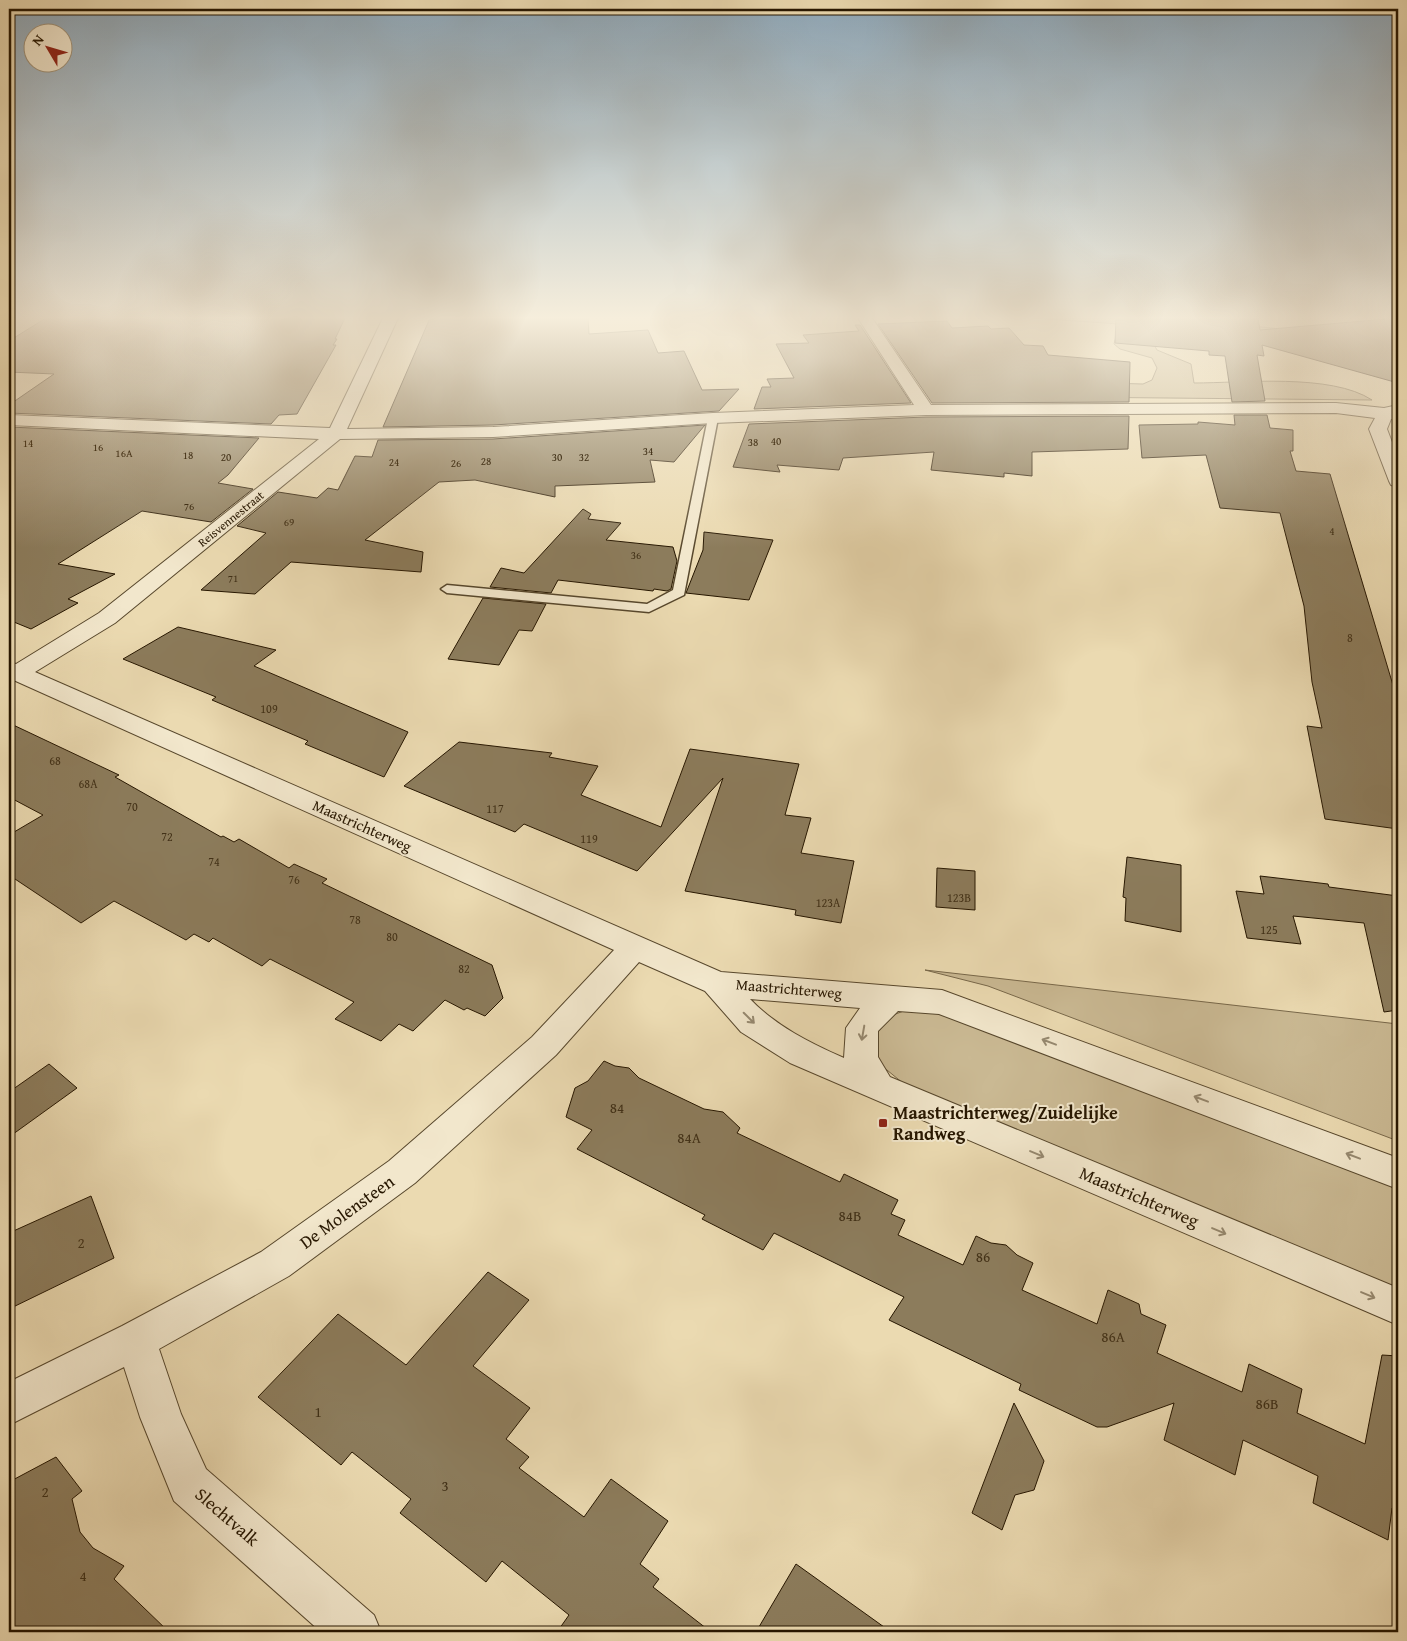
<svg xmlns="http://www.w3.org/2000/svg" width="1407" height="1641" font-family="'Gentium Book Plus',serif">
<style>
.green{fill:#cab993;stroke:#78684a}
.building{fill:#8c7c5c;stroke:#261600}
.lines{fill:none;stroke-linecap:round;stroke-linejoin:round}
.service-casing{stroke:#57472c;stroke-width:3}
.minor-casing{stroke:#57472c;stroke-width:2}
.service{fill:#f2e7cc;fill-rule:evenodd}
.minor{fill:#f2e7cc;fill-rule:evenodd}
.oneway{stroke:#968970}
.poi-dot{fill:#8f2418;stroke:#f2e7cc;stroke-width:2}
.labels{text-anchor:middle;stroke-width:4;stroke-linejoin:round;paint-order:stroke}
.far-number-label{font-size:11px;fill:#403017}
.far-street-label{font-size:12px;fill:#261600;stroke:#f2e7cc}
.number-label{font-size:12px;fill:#403017}
.street-label{font-size:15px;fill:#261600;stroke:#f2e7cc}
.near-number-label{font-size:15px;fill:#403017}
.near-poi-label{font-size:18px;font-weight:bold;fill:#261600;stroke:#f2e7cc;text-anchor:start}
.near-street-label{font-size:18px;fill:#261600;stroke:#f2e7cc}
</style>
<rect width="100%" height="100%" fill="#ebdab1"/>
<filter id="stains"><feTurbulence type="fractalNoise" baseFrequency=".004" numOctaves="4"/><feColorMatrix values="0 0 0 0 .2 0 0 0 0 .09 0 0 0 0 .02 0 0 0 .5 -.17"/></filter>
<radialGradient id="worn" r=".72"><stop offset=".6" stop-color="#630" stop-opacity="0"/><stop offset="1" stop-color="#630" stop-opacity=".3"/></radialGradient>
<path class="green" d="M 1033,318 L 1173,318 L 1301,331 L 1151,339 L 1157,350 L 1191,364 L 1194,383 C 1242,383 1331,373 1372,400 L 1064,397 L 1071,382 L 1143,384 L 1152,380 L 1157,368 L 1152,358 L 1120,349 L 1114,344 L 1119,324 Z
M 925,970 L 1398,1024 L 1398,1141 L 988,986 Z
M 915,1007 L 948,1012 L 1398,1187 L 1398,1289 L 904,1084 L 876,1061 L 875,1036 L 890,1016 Z"/>
<path class="building" d="M 46,318 L 345,318 L 335,339 L 337,339 L 333,345 L 336,345 L 297,414 L 279,415 L 271,424 L 9,413 L 9,405 L 54,374 L 9,372 L 9,341 Z
M 430,318 L 588,318 L 589,334 L 648,330 L 658,353 L 684,351 L 702,390 L 739,389 L 719,411 L 493,425 L 383,427 Z
M 1116,318 L 1258,318 L 1260,330 L 1398,318 L 1398,383 L 1262,345 L 1264,356 L 1257,355 L 1265,401 L 1232,402 L 1225,356 L 1209,355 L 1209,351 L 1115,343 Z
M 947,321 L 952,328 L 988,326 L 991,329 L 1009,328 L 1024,345 L 1043,346 L 1048,355 L 1130,362 L 1129,402 L 932,403 L 878,324 Z
M 855,325 L 860,325 L 911,403 L 754,409 L 762,387 L 771,387 L 767,379 L 794,378 L 776,344 L 809,343 L 803,335 L 859,331 Z
M 1234,415 L 1267,415 L 1270,428 L 1293,430 L 1293,451 L 1290,451 L 1296,471 L 1330,474 L 1398,702 L 1398,829 L 1325,819 L 1307,726 L 1322,728 L 1312,682 L 1304,606 L 1280,513 L 1220,508 L 1206,455 L 1142,458 L 1139,425 L 1198,424 L 1198,422 L 1235,425 Z
M 1129,416 L 1128,449 L 1032,452 L 1032,476 L 1004,473 L 1004,477 L 931,470 L 934,452 L 843,458 L 839,470 L 777,465 L 780,472 L 733,467 L 749,424 L 926,417 Z
M 705,425 L 674,462 L 650,460 L 655,482 L 555,486 L 555,497 L 475,480 L 439,482 L 365,540 L 423,552 L 421,572 L 291,562 L 255,594 L 201,590 L 266,533 L 237,526 L 278,492 L 317,498 L 328,488 L 338,490 L 355,456 L 372,457 L 378,440 L 493,439 Z
M 9,427 L 259,438 L 228,475 L 218,483 L 253,489 L 211,522 L 142,511 L 58,564 L 115,574 L 68,599 L 78,603 L 31,629 L 9,620 Z
M 583,509 L 591,514 L 588,519 L 621,523 L 606,540 L 673,547 L 677,561 L 671,589 L 667,591 L 654,589 L 653,591 L 558,580 L 551,593 L 490,587 L 501,568 L 524,573 Z
M 704,532 L 773,540 L 749,600 L 686,593 L 703,550 Z
M 483,598 L 546,604 L 532,631 L 519,630 L 499,665 L 448,659 Z
M 178,627 L 276,650 L 254,666 L 408,732 L 384,777 L 305,744 L 308,741 L 212,700 L 216,697 L 123,659 Z
M 9,723 L 119,775 L 115,777 L 221,837 L 223,836 L 234,842 L 239,839 L 289,868 L 294,864 L 327,879 L 322,883 L 492,965 L 503,998 L 485,1016 L 467,1008 L 464,1010 L 445,1000 L 413,1031 L 399,1024 L 381,1041 L 335,1019 L 354,1002 L 270,959 L 262,966 L 213,938 L 209,942 L 194,934 L 186,940 L 114,901 L 81,923 L 9,875 L 9,835 L 43,815 L 9,797 Z
M 459,742 L 552,753 L 549,757 L 598,766 L 581,795 L 661,827 L 690,749 L 799,764 L 785,815 L 811,818 L 801,853 L 854,861 L 841,923 L 795,915 L 796,910 L 685,891 L 723,778 L 637,871 L 524,824 L 515,832 L 404,786 Z
M 1127,857 L 1181,865 L 1181,932 L 1125,921 L 1126,898 L 1123,897 Z
M 937,868 L 975,871 L 975,910 L 936,907 Z
M 1260,876 L 1328,884 L 1329,887 L 1398,896 L 1398,1010 L 1384,1012 L 1364,923 L 1293,916 L 1301,944 L 1247,938 L 1236,891 L 1264,894 Z
M 604,1061 L 615,1066 L 629,1068 L 639,1078 L 704,1109 L 723,1112 L 740,1128 L 737,1133 L 840,1182 L 844,1174 L 898,1200 L 891,1214 L 905,1220 L 898,1235 L 963,1265 L 976,1236 L 991,1243 L 1006,1245 L 1017,1255 L 1033,1263 L 1022,1290 L 1097,1324 L 1108,1290 L 1139,1304 L 1141,1314 L 1166,1325 L 1157,1353 L 1242,1392 L 1249,1364 L 1302,1389 L 1297,1413 L 1365,1444 L 1382,1355 L 1398,1356 L 1398,1511 L 1392,1508 L 1388,1540 L 1313,1503 L 1318,1476 L 1243,1440 L 1235,1475 L 1164,1440 L 1174,1403 L 1107,1427 L 1097,1427 L 1019,1390 L 1021,1384 L 889,1320 L 904,1297 L 774,1233 L 763,1250 L 702,1219 L 705,1215 L 577,1149 L 592,1130 L 566,1117 L 575,1088 L 588,1081 Z
M 49,1064 L 77,1088 L 9,1137 L 9,1092 Z
M 91,1196 L 114,1258 L 9,1309 L 9,1233 Z
M 488,1272 L 529,1300 L 473,1366 L 530,1408 L 506,1439 L 529,1457 L 519,1468 L 584,1517 L 611,1479 L 668,1521 L 640,1564 L 659,1579 L 653,1587 L 711,1632 L 557,1632 L 569,1615 L 502,1561 L 486,1582 L 400,1513 L 411,1499 L 352,1452 L 341,1465 L 258,1397 L 338,1314 L 406,1365 Z
M 1014,1403 L 1044,1461 L 1034,1490 L 1015,1495 L 1002,1530 L 972,1513 Z
M 56,1457 L 82,1491 L 72,1499 L 80,1532 L 93,1548 L 124,1566 L 114,1579 L 169,1632 L 9,1632 L 9,1482 Z
M 796,1564 L 891,1632 L 756,1632 Z"/>
<g class="lines">
<defs>
<path id="service" d="M 713,415 L 718,418 L 684,595 L 649,612 L 447,593 L 441,589 L 447,585 L 647,604 L 673,590 L 708,418 Z"/>
<path id="minor" d="M 383,318 L 398,318 L 347,429 L 493,427 L 713,413 L 914,405 L 858,318 L 872,318 L 931,405 L 1336,403 L 1384,408 L 1398,405 L 1398,420 L 1391,419 L 1387,429 L 1398,458 L 1398,487 L 1391,485 L 1389,481 L 1369,429 L 1375,418 L 1336,413 L 926,415 L 713,423 L 493,437 L 340,439 L 115,623 L 35,672 L 721,972 L 942,990 L 1398,1158 L 1398,1189 L 939,1014 L 898,1011 L 878,1031 L 878,1057 L 890,1077 L 1398,1288 L 1398,1325 L 790,1063 L 741,1032 L 705,991 L 639,962 L 556,1055 L 415,1183 L 289,1276 L 159,1349 L 181,1414 L 206,1469 L 374,1615 L 381,1632 L 321,1632 L 174,1501 L 140,1417 L 124,1367 L 9,1425 L 9,1382 L 122,1326 L 261,1252 L 389,1161 L 532,1037 L 614,950 L 9,678 L 9,662 L 16,664 L 99,613 L 319,439 L 9,425 L 9,415 L 330,428 ZM 750,999 L 860,1008 L 846,1028 L 844,1058 C 810,1043 776,1026 750,999 Z"/>
</defs>
<use href="#service" class="service-casing"/>
<use href="#minor" class="minor-casing"/>
<use href="#service" class="service"/>
<use href="#minor" class="minor"/>
</g>
<defs><path id="oneway-shaft" d="M-6 0H5M1.5-3L5.5 0L1.5 3" fill="none" stroke-width="1.6" stroke-linecap="round" stroke-linejoin="round" transform="scale(1.25)"/></defs>
<g class="oneway">
<use href="#oneway-shaft" transform="translate(749 1018) rotate(45)"/>
<use href="#oneway-shaft" transform="translate(863 1033) rotate(100)"/>
<use href="#oneway-shaft" transform="translate(1049 1042) rotate(-159)"/>
<use href="#oneway-shaft" transform="translate(1201 1099) rotate(-159)"/>
<use href="#oneway-shaft" transform="translate(1037 1154) rotate(23)"/>
<use href="#oneway-shaft" transform="translate(1353 1156) rotate(-159)"/>
<use href="#oneway-shaft" transform="translate(1219 1231) rotate(23)"/>
<use href="#oneway-shaft" transform="translate(1368 1295) rotate(23)"/>
</g>
<linearGradient id="sky" x2="0" y2="1"><stop stop-color="#8ea8ba"/><stop offset="0.58" stop-color="#f6eedc"/><stop offset="1" stop-color="#f6eedc" stop-opacity="0"/></linearGradient>
<rect width="1407" height="548" fill="url(#sky)"/>
<rect class="poi-dot" x="878" y="1118" width="10" height="10" rx="2.5"/>
<g class="labels">
<g class="far-number-label">
<text x="776" y="445">40</text>
<text x="753" y="446">38</text>
<text x="28" y="447">14</text>
<text x="98" y="451">16</text>
<text x="648" y="455">34</text>
<text x="124" y="457">16A</text>
<text x="188" y="459">18</text>
<text x="226" y="461">20</text>
<text x="557" y="461">30</text>
<text x="584" y="461">32</text>
<text x="486" y="465">28</text>
<text x="394" y="466">24</text>
<text x="456" y="467">26</text>
<text x="189" y="510">76</text>
<text x="289" y="526">69</text>
<text x="1332" y="535">4</text>
<text x="636" y="559">36</text>
<text x="233" y="582">71</text>
</g>
<g class="far-street-label">
<text transform="translate(231 519) rotate(-39)" y="4">Reisvennestraat</text>
</g>
<g class="number-label">
<text x="1350" y="642">8</text>
<text x="269" y="713">109</text>
<text x="55" y="765">68</text>
<text x="88" y="788">68A</text>
<text x="132" y="811">70</text>
<text x="495" y="813">117</text>
<text x="167" y="841">72</text>
<text x="589" y="843">119</text>
<text x="214" y="866">74</text>
<text x="294" y="884">76</text>
<text x="959" y="902">123B</text>
<text x="828" y="907">123A</text>
<text x="355" y="924">78</text>
<text x="1269" y="934">125</text>
<text x="392" y="941">80</text>
<text x="464" y="973">82</text>
</g>
<g class="street-label">
<text transform="translate(362 826) rotate(24)" y="5">Maastrichterweg</text>
<text transform="translate(789 989) rotate(5)" y="5">Maastrichterweg</text>
</g>
<g class="near-number-label">
<text x="617" y="1113">84</text>
<text x="689" y="1143">84A</text>
<text x="850" y="1221">84B</text>
<text x="81" y="1248">2</text>
<text x="983" y="1262">86</text>
<text x="1113" y="1342">86A</text>
<text x="1267" y="1409">86B</text>
<text x="318" y="1417">1</text>
<text x="445" y="1491">3</text>
<text x="45" y="1497">2</text>
<text x="83" y="1581">4</text>
</g>
<g class="near-poi-label">
<text x="893" y="1119">Maastrichterweg/Zuidelijke<tspan x="893" dy="21">Randweg</tspan></text>
</g>
<g class="near-street-label">
<text transform="translate(1139 1197) rotate(23)" y="6">Maastrichterweg</text>
<text transform="translate(347 1212) rotate(-36)" y="6">De Molensteen</text>
<text transform="translate(227 1517) rotate(41)" y="6">Slechtvalk</text>
</g>
</g>
<rect width="1407" height="1641" fill="none" stroke="#ebdab1" stroke-width="30"/>
<rect x="10" y="10" width="1387" height="1621" fill="none" stroke="#261600" stroke-width="2.5"/>
<rect x="15" y="15" width="1377" height="1611" fill="none" stroke="#261600"/>
<g transform="translate(48 48) rotate(308)"><circle r="24" fill="#f2e7cc" stroke="#a0937a"/>
<path d="M0-4L9 19L0 12L-9 19Z" fill="#8f2418"/>
<text y="-8" font-size="14" font-weight="bold" text-anchor="middle" fill="#261600">N</text>
</g>
<rect width="100%" height="100%" filter="url(#stains)"/>
<rect width="100%" height="100%" fill="url(#worn)"/>
</svg>
